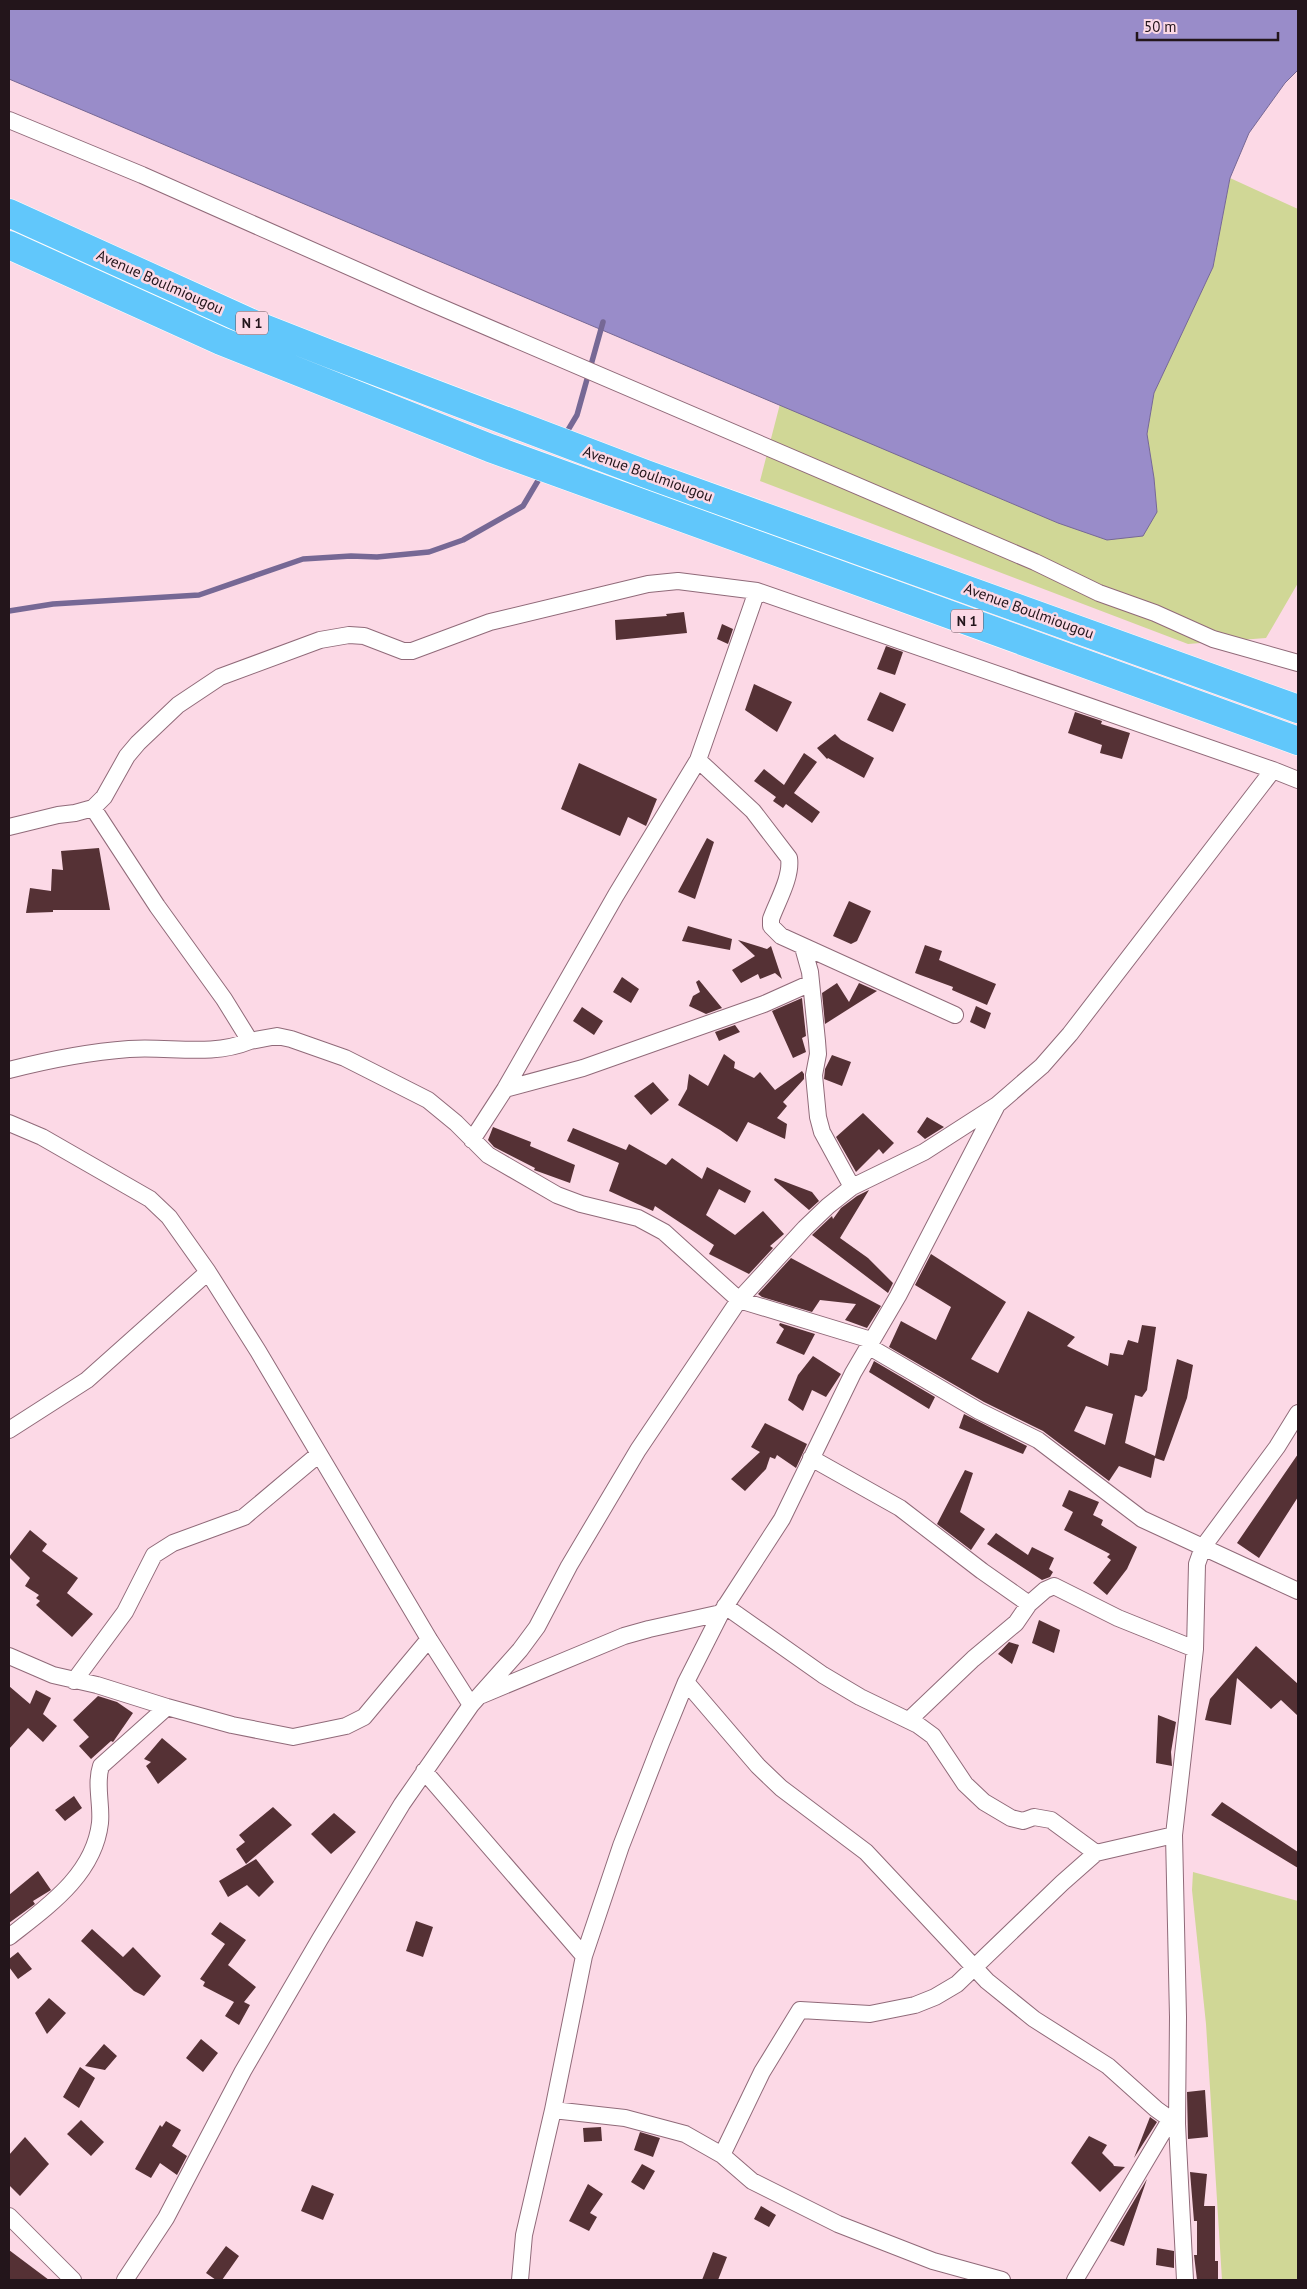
<svg xmlns="http://www.w3.org/2000/svg" width="1307" height="2289" font-family="'PT Sans',sans-serif">
<style>
.green{fill:#d0d796}
.water{fill:#998cc9;stroke:#766895}
.lines{fill:none;stroke-linecap:round;stroke-linejoin:round}
.stream{stroke:#766895;stroke-width:5.5}
.building{fill:#553135;fill-rule:evenodd}
.street-casing{stroke:#906a79;stroke-width:18}
.highway-casing{stroke:#fff;stroke-width:29}
.street{stroke:#fff;stroke-width:16}
.highway{stroke:#61c7fb;stroke-width:28}
.labels{text-anchor:middle;stroke-width:5;stroke-linejoin:round;paint-order:stroke}
.shield{fill:#fcd9e6;stroke:#645058;stroke-width:1}
.shield-label{font-size:14px;font-weight:bold;fill:#23151b}
.street-label{font-size:15px;fill:#23151b;stroke:#fcd9e6}
</style>
<rect width="100%" height="100%" fill="#fcd9e6"/>
<path class="green" d="M 1230,178 L 1298,209 L 1298,583 L 1266,638 L 1188,644 L 760,481 L 780,404 L 1058,523 L 1157,512 L 1154,478 L 1147,434 L 1154,393 L 1213,267 Z
M 1193,1872 L 1298,1901 L 1298,2280 L 1222,2280 L 1206,2024 L 1192,1890 Z"/>
<path class="water" d="M 9,9 L 1298,9 L 1298,70 L 1285,83 L 1249,133 L 1230,178 L 1213,267 L 1154,393 L 1147,434 L 1154,478 L 1157,512 L 1143,536 L 1107,540 L 1058,523 L 9,79 Z"/>
<g class="lines">
<path class="stream" d="M 565,435 L 577,415 L 603,322
M 9,611 L 53,604 L 199,595 L 303,559 L 351,556 L 377,557 L 429,552 L 463,540 L 523,506 L 542,474"/>
</g>
<path class="building" d="M 684,612 L 687,633 L 616,640 L 615,620 L 667,616 L 666,614 Z
M 722,624 L 733,629 L 728,644 L 717,639 Z
M 886,646 L 903,652 L 895,675 L 877,669 Z
M 754,684 L 792,702 L 777,732 L 745,710 Z
M 880,692 L 906,704 L 893,732 L 867,720 Z
M 1075,712 L 1102,721 L 1101,724 L 1130,733 L 1122,759 L 1100,753 L 1102,745 L 1068,733 Z
M 835,734 L 841,740 L 874,758 L 864,778 L 828,758 L 827,759 L 817,748 Z
M 804,753 L 817,762 L 794,793 L 820,812 L 812,823 L 786,804 L 783,808 L 773,801 L 776,797 L 754,781 L 764,769 L 784,785 Z
M 579,763 L 657,799 L 646,826 L 628,817 L 620,836 L 561,809 Z
M 707,838 L 714,842 L 695,899 L 678,892 Z
M 99,848 L 110,910 L 53,910 L 53,912 L 26,913 L 30,888 L 51,891 L 52,869 L 63,870 L 61,851 Z
M 849,901 L 871,911 L 857,941 L 851,944 L 833,936 Z
M 688,926 L 732,939 L 730,950 L 682,941 Z
M 738,940 L 767,949 L 771,946 L 782,979 L 775,973 L 760,979 L 758,974 L 741,983 L 732,970 L 755,956 Z
M 925,945 L 942,951 L 939,960 L 996,984 L 987,1005 L 952,990 L 953,987 L 915,973 Z
M 622,977 L 639,989 L 631,1003 L 613,992 Z
M 699,980 L 722,1008 L 706,1014 L 689,1006 L 693,996 L 700,992 L 696,982 Z
M 837,983 L 849,1002 L 859,983 L 877,991 L 825,1024 L 822,993 Z
M 802,998 L 806,1036 L 802,1038 L 806,1052 L 793,1058 L 772,1011 Z
M 976,1006 L 991,1013 L 985,1029 L 970,1022 Z
M 582,1007 L 603,1021 L 594,1035 L 573,1021 Z
M 735,1025 L 740,1032 L 719,1041 L 715,1032 Z
M 724,1054 L 735,1062 L 734,1068 L 754,1078 L 760,1072 L 775,1090 L 802,1071 L 804,1074 L 804,1079 L 783,1102 L 787,1106 L 777,1118 L 787,1124 L 785,1139 L 748,1122 L 737,1142 L 720,1130 L 678,1105 L 687,1089 L 689,1074 L 708,1086 Z
M 832,1055 L 851,1062 L 842,1086 L 824,1079 L 825,1069 Z
M 653,1082 L 669,1100 L 651,1115 L 634,1096 Z
M 863,1113 L 894,1143 L 883,1154 L 879,1149 L 856,1172 L 836,1137 Z
M 927,1117 L 944,1127 L 925,1139 L 917,1132 Z
M 493,1127 L 531,1142 L 530,1146 L 575,1165 L 570,1183 L 534,1170 L 535,1168 L 494,1147 L 488,1140 Z
M 573,1128 L 626,1150 L 629,1144 L 666,1165 L 672,1158 L 702,1179 L 707,1167 L 751,1191 L 745,1203 L 719,1189 L 706,1215 L 735,1235 L 763,1211 L 784,1234 L 770,1246 L 773,1248 L 749,1274 L 709,1254 L 714,1245 L 655,1206 L 653,1211 L 609,1191 L 619,1163 L 567,1141 Z
M 775,1178 L 812,1192 L 819,1201 L 809,1210 L 774,1180 Z
M 869,1190 L 840,1238 L 868,1258 L 893,1283 L 888,1293 L 812,1235 L 832,1216 L 833,1219 L 841,1208 L 857,1196 Z
M 931,1254 L 1006,1302 L 971,1359 L 998,1373 L 1028,1311 L 1075,1337 L 1067,1346 L 1108,1366 L 1110,1353 L 1123,1355 L 1128,1340 L 1138,1343 L 1142,1325 L 1156,1327 L 1147,1390 L 1142,1397 L 1135,1395 L 1125,1443 L 1155,1456 L 1177,1359 L 1193,1365 L 1187,1398 L 1164,1461 L 1155,1458 L 1151,1478 L 1119,1466 L 1109,1481 L 1043,1431 L 984,1402 L 889,1347 L 901,1321 L 936,1340 L 951,1307 L 915,1285 ZM 1086,1406 L 1113,1414 L 1105,1445 L 1074,1431 Z
M 791,1258 L 881,1306 L 867,1328 L 845,1320 L 856,1304 L 820,1300 L 812,1312 L 762,1297 L 758,1294 Z
M 780,1323 L 815,1334 L 804,1355 L 776,1343 L 784,1329 L 779,1325 Z
M 813,1356 L 841,1374 L 826,1397 L 812,1390 L 803,1411 L 788,1400 L 798,1375 Z
M 874,1361 L 935,1397 L 929,1409 L 869,1372 Z
M 964,1414 L 1027,1446 L 1023,1454 L 959,1428 Z
M 765,1423 L 807,1444 L 796,1468 L 777,1455 L 775,1459 L 770,1457 L 766,1469 L 745,1491 L 731,1479 L 760,1452 L 751,1447 Z
M 1298,1454 L 1298,1497 L 1259,1558 L 1237,1543 Z
M 965,1470 L 973,1473 L 960,1512 L 985,1529 L 971,1550 L 937,1524 Z
M 1069,1490 L 1099,1502 L 1093,1515 L 1103,1520 L 1101,1525 L 1137,1547 L 1127,1569 L 1107,1595 L 1093,1583 L 1111,1560 L 1107,1557 L 1110,1554 L 1064,1530 L 1073,1512 L 1062,1506 Z
M 30,1530 L 47,1544 L 42,1551 L 78,1578 L 67,1593 L 93,1614 L 72,1637 L 36,1605 L 40,1601 L 36,1598 L 39,1595 L 25,1586 L 30,1578 L 9,1557 Z
M 996,1533 L 1028,1555 L 1032,1547 L 1054,1558 L 1049,1569 L 1053,1572 L 1050,1577 L 1042,1580 L 987,1544 Z
M 1039,1620 L 1060,1630 L 1054,1653 L 1032,1643 Z
M 1009,1642 L 1019,1645 L 1012,1664 L 998,1654 Z
M 1256,1646 L 1298,1684 L 1298,1716 L 1281,1700 L 1271,1709 L 1237,1678 L 1231,1725 L 1205,1720 L 1210,1699 Z
M 9,1686 L 30,1704 L 36,1690 L 51,1698 L 43,1714 L 57,1726 L 43,1742 L 28,1728 L 9,1749 Z
M 98,1696 L 117,1702 L 133,1713 L 113,1742 L 111,1741 L 91,1759 L 79,1746 L 89,1737 L 73,1720 Z
M 1158,1715 L 1176,1722 L 1171,1752 L 1172,1766 L 1156,1763 Z
M 162,1738 L 187,1759 L 158,1784 L 146,1766 L 151,1762 L 144,1759 Z
M 74,1796 L 82,1808 L 65,1821 L 55,1810 Z
M 1222,1802 L 1298,1852 L 1298,1868 L 1211,1815 Z
M 273,1807 L 292,1825 L 246,1864 L 236,1849 L 245,1842 L 239,1835 Z
M 334,1813 L 356,1832 L 331,1854 L 311,1834 Z
M 256,1859 L 274,1882 L 259,1897 L 247,1885 L 228,1897 L 219,1881 Z
M 38,1871 L 51,1890 L 33,1901 L 35,1904 L 9,1923 L 9,1895 Z
M 416,1921 L 433,1927 L 423,1957 L 406,1951 Z
M 220,1922 L 246,1940 L 228,1965 L 256,1987 L 244,2002 L 250,2005 L 239,2025 L 225,2016 L 234,2002 L 203,1986 L 205,1982 L 200,1979 L 225,1944 L 211,1934 Z
M 92,1929 L 123,1957 L 133,1947 L 161,1976 L 144,1996 L 134,1991 L 81,1941 Z
M 18,1952 L 32,1969 L 18,1979 L 9,1967 L 9,1959 Z
M 49,1998 L 66,2013 L 47,2034 L 35,2013 Z
M 201,2039 L 218,2053 L 203,2072 L 186,2058 Z
M 104,2044 L 117,2056 L 105,2070 L 85,2066 Z
M 80,2067 L 95,2078 L 79,2108 L 63,2097 Z
M 1205,2090 L 1208,2137 L 1188,2139 L 1187,2092 Z
M 1150,2117 L 1157,2122 L 1134,2158 Z
M 81,2120 L 104,2142 L 91,2156 L 67,2134 Z
M 166,2121 L 181,2130 L 172,2146 L 187,2156 L 177,2175 L 160,2163 L 151,2178 L 135,2169 L 160,2125 L 162,2127 Z
M 601,2127 L 602,2141 L 584,2142 L 583,2128 Z
M 640,2132 L 660,2138 L 653,2157 L 634,2150 Z
M 1089,2136 L 1107,2145 L 1102,2153 L 1113,2164 L 1114,2166 L 1125,2167 L 1100,2192 L 1071,2163 Z
M 25,2137 L 49,2164 L 20,2196 L 9,2185 L 9,2155 Z
M 642,2164 L 655,2171 L 644,2190 L 631,2182 Z
M 1190,2172 L 1207,2174 L 1204,2206 L 1215,2206 L 1215,2261 L 1218,2261 L 1218,2280 L 1197,2280 L 1194,2255 L 1197,2255 L 1197,2221 L 1194,2221 Z
M 1147,2179 L 1124,2246 L 1110,2241 Z
M 588,2184 L 603,2194 L 590,2213 L 597,2217 L 589,2231 L 569,2221 Z
M 312,2185 L 334,2194 L 323,2220 L 301,2211 Z
M 761,2206 L 776,2215 L 769,2227 L 754,2219 Z
M 226,2246 L 239,2256 L 222,2280 L 216,2280 L 206,2273 Z
M 1157,2248 L 1174,2251 L 1174,2268 L 1156,2265 Z
M 9,2250 L 49,2280 L 9,2280 Z
M 713,2252 L 727,2257 L 718,2280 L 702,2280 Z"/>
<g class="lines">
<defs>
<path id="street" d="M 9,120 L 142,175 L 424,300 L 1035,562 L 1099,593 L 1155,613 L 1213,639 L 1298,663
M 698,760 L 753,811 L 789,858 C 792,877 777,902 771,919 L 771,926 L 781,936 L 955,1015
M 93,808 L 157,906 L 224,999 L 250,1041 L 277,1036 L 291,1039 L 345,1058 L 428,1100 L 456,1123 L 488,1155 L 557,1195 L 581,1204 L 638,1218 L 664,1232 L 739,1300 L 871,1340
M 9,827 L 58,815 L 75,813 L 93,808 L 104,797 L 127,756 L 138,743 L 178,705 L 220,677 L 320,640 L 349,635 L 364,636 L 403,651 L 412,651 L 490,622 L 648,584 L 678,581 L 757,591 L 1273,770
M 803,947 L 810,972 L 817,1041 L 818,1054 L 814,1075 L 818,1117 L 822,1132 L 852,1187
M 9,1070 C 48,1060 88,1052 129,1049 C 170,1046 211,1057 250,1041
M 505,1089 L 583,1068 L 764,1004 L 811,983
M 9,1123 L 42,1137 L 150,1199 L 169,1217 L 208,1272 L 258,1351 L 429,1639 L 471,1705
M 472,1140 L 505,1089 L 616,895 L 698,760 L 757,591
M 868,1346 L 979,1411 L 1038,1440 L 1142,1519 L 1298,1591
M 9,1430 L 87,1380 L 208,1272
M 811,1458 L 900,1508 L 982,1571 L 1029,1604
M 725,1606 L 823,1675 L 860,1697 L 918,1725 L 933,1736 L 965,1784 L 984,1802 L 1011,1818 L 1023,1821 L 1034,1817 L 1051,1820 L 1096,1853
M 9,1656 L 53,1675 L 97,1685 L 167,1707 L 232,1725 L 293,1737 L 346,1726 L 364,1717 L 429,1639
M 74,1681 L 125,1612 L 154,1555 L 173,1543 L 244,1517 L 319,1454
M 686,1682 L 758,1766 L 781,1788 L 866,1852 L 987,1981 L 1034,2019 L 1108,2066 L 1156,2109 L 1177,2124
M 482,1695 L 624,1636 L 649,1629 L 721,1613
M 909,1720 L 973,1659 L 1016,1623 L 1029,1604 L 1045,1590 L 1054,1586 L 1118,1618 L 1195,1649
M 424,1771 L 584,1956
M 9,1937 C 47,1907 94,1875 100,1823 C 102,1805 95,1784 101,1766 L 167,1707
M 553,2110 L 625,2118 L 685,2134 L 722,2155 L 752,2181 L 838,2224 L 933,2261 L 1002,2280
M 722,2155 L 762,2072 L 800,2010 L 870,2014 L 915,2005 L 935,1997 L 957,1984 L 1062,1883 L 1096,1853 L 1174,1835
M 9,2216 L 73,2280
M 125,2280 L 166,2218 L 243,2071 L 320,1939 L 402,1804 L 471,1705 L 520,1650 L 537,1627 L 569,1566 L 638,1450 L 739,1300 L 805,1228 L 828,1206 L 852,1187 L 924,1152 L 997,1105 L 1042,1066 L 1070,1034 L 1273,770 L 1298,780
M 520,2280 L 524,2235 L 553,2110 L 584,1956 L 621,1846 L 661,1743 L 686,1682 L 721,1613 L 782,1519 L 853,1373 L 898,1296 L 996,1107
M 1075,2280 L 1170,2120
M 1185,2280 L 1177,2124 L 1178,2017 L 1174,1835 L 1195,1649 L 1197,1564 L 1203,1547 L 1277,1447 L 1298,1413"/>
<path id="highway" d="M 9,213 L 256,325 L 330,354 L 646,474 L 1298,709
M 9,245 L 221,341 L 490,448 L 1298,741"/>
</defs>
<use href="#street" class="street-casing"/>
<use href="#highway" class="highway-casing"/>
<use href="#street" class="street"/>
<use href="#highway" class="highway"/>
</g>
<g class="labels">
<g class="shield">
<rect x="236" y="311.5" width="32" height="23" rx="4"/>
<rect x="951" y="609.5" width="32" height="23" rx="4"/>
</g>
<g class="shield-label">
<text x="252" y="328">N 1</text>
<text x="967" y="626">N 1</text>
</g>
<g class="street-label">
<text transform="translate(160 282) rotate(24)" y="5">Avenue Boulmiougou</text>
<text transform="translate(648 474) rotate(20)" y="5">Avenue Boulmiougou</text>
<text transform="translate(1029 611) rotate(20)" y="5">Avenue Boulmiougou</text>
</g>
</g>
<rect width="1307" height="2289" fill="none" stroke="#23151b" stroke-width="20"/>
<path d="M1137 32v8h141v-8" fill="none" stroke="#23151b" stroke-width="2.5"/>
<text x="1144" y="32" font-size="15" fill="#23151b" stroke="#fcd9e6" stroke-width="4" paint-order="stroke">50 m</text>
</svg>
